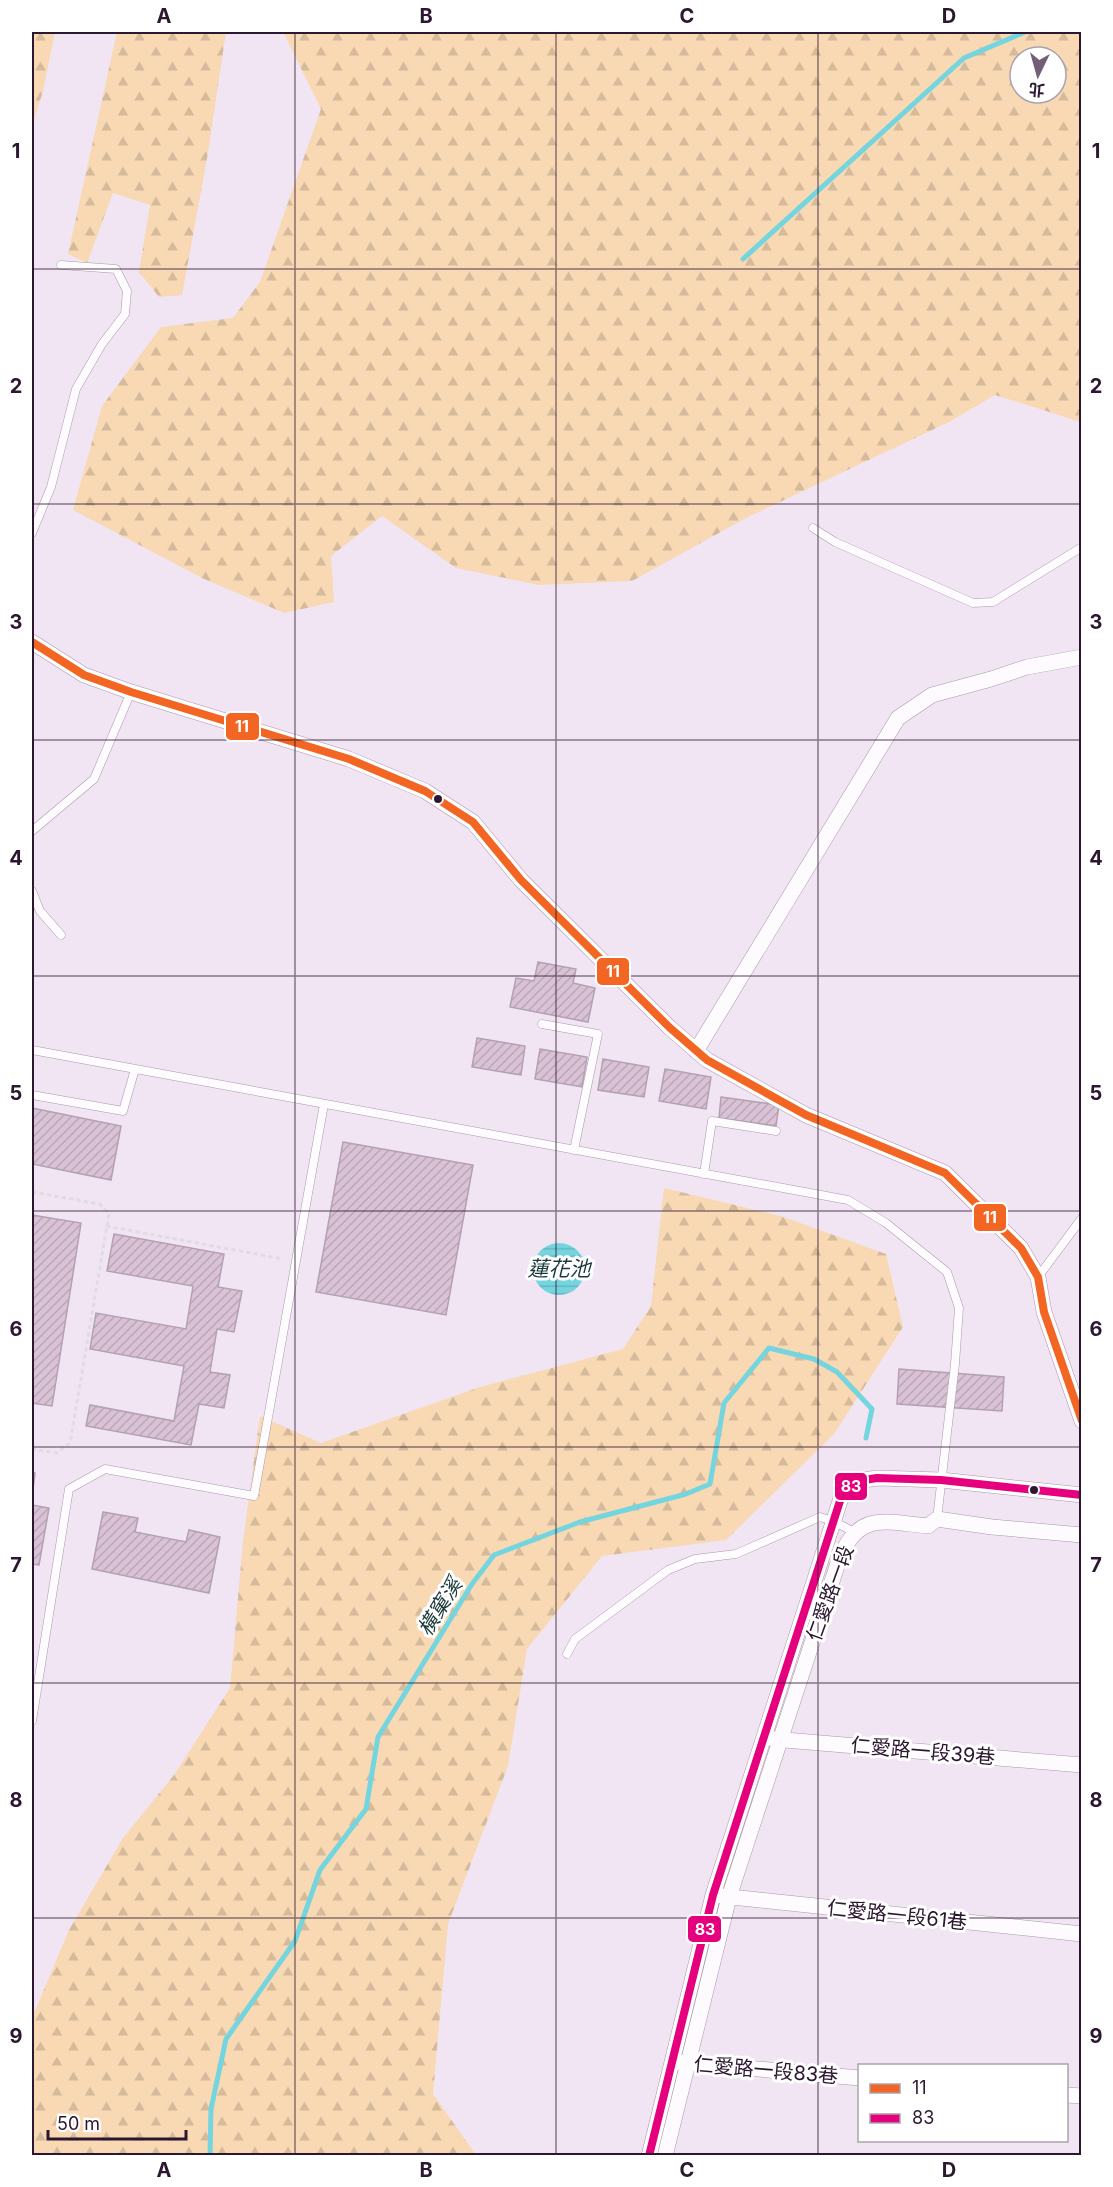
<svg xmlns="http://www.w3.org/2000/svg" width="1113" height="2187" font-family="Inter,'Noto Sans TC',sans-serif">
<style>
.forest{fill:url(#forest-firs);fill-rule:evenodd}
.water{fill:url(#water-rules)}
.lines{fill:none;stroke-linecap:round;stroke-linejoin:round}
.stream{stroke:#74d5de;stroke-width:5}
.building{fill:url(#building-hatch);stroke:#b3a0b0;stroke-width:1.5}
.service-casing{stroke:#a899ab;stroke-width:9}
.minor-casing{stroke:#a899ab;stroke-width:16}
.path{stroke:#e0dce1;stroke-width:3;stroke-dasharray:4.5 3;stroke-linecap:butt}
.service{stroke:#fdfbfd;stroke-width:8}
.minor{stroke:#fdfbfd;stroke-width:15}
.bus-1-casing{stroke:#fff;stroke-width:12}
.bus-2-casing{stroke:#fff;stroke-width:12}
.bus-1{stroke:#f26522;stroke-width:8}
.bus-2{stroke:#e5007d;stroke-width:8}
.grid{fill:none;stroke:#2c1730;stroke-width:1.5;stroke-opacity:0.55}
.bus-dot{fill:#2c1730;stroke:#fff;stroke-width:2}
.labels{text-anchor:middle;stroke-width:6;stroke-linejoin:round;paint-order:stroke}
.street-label{font-size:20px;fill:#2c1730;stroke:#fff}
.water-label{font-size:21px;font-style:italic;fill:#1b393a;stroke:#fff}
.line-badge{stroke:#fff;stroke-width:2}
.badge-label{font-size:16px;text-anchor:middle;font-weight:bold;fill:#fff}
.neatline{fill:none;stroke:#2c1730;stroke-width:2}
.grid-label{font-size:20px;text-anchor:middle;font-weight:bold;fill:#2c1730}
</style>
<defs>
<pattern id="forest-firs" width="22" height="20" patternUnits="userSpaceOnUse" patternTransform="scale(1.5)"><rect width="22" height="20" fill="#f8d9b4"/><path d="M5 1l3.5 6h-7zM16 11l3.5 6h-7z" fill="#d5ba9b"/></pattern>
<pattern id="water-rules" width="6" height="5" patternUnits="userSpaceOnUse" patternTransform="scale(1.5)"><rect width="6" height="5" fill="#74d5de"/><path d="M0 2.5h6" fill="none" stroke="#65b6bf"/></pattern>
<pattern id="building-hatch" width="6" height="6" patternUnits="userSpaceOnUse" patternTransform="scale(1.5)"><rect width="6" height="6" fill="#dac2d6"/><path d="M-1 1l2-2M0 6l6-6M5 7l2-2" fill="none" stroke="#bba6b8"/></pattern>
</defs>
<rect width="100%" height="100%" fill="#f1e5f4"/>
<path class="forest" d="M 32,32 L 55,32 L 43,91 L 32,127 Z
M 117,32 L 226,32 L 208,153 L 182,295 L 159,297 L 139,272 L 150,205 L 113,193 L 87,263 L 68,254 Z
M 283,32 L 1081,32 L 1081,422 L 995,395 L 949,422 L 746,518 L 632,581 L 539,585 L 456,568 L 382,516 L 331,556 L 334,602 L 284,613 L 204,579 L 73,510 L 102,406 L 161,327 L 233,318 L 260,282 L 321,109 ZM 1020,57 L 1056,57 L 1056,93 L 1020,93 Z
M 664,1188 L 781,1216 L 886,1254 L 903,1327 L 834,1434 L 726,1540 L 602,1556 L 527,1649 L 508,1766 L 448,1924 L 433,2094 L 476,2155 L 32,2156 L 32,2011 L 35,2011 L 69,1930 L 123,1838 L 174,1775 L 230,1688 L 243,1541 L 260,1416 L 321,1443 L 480,1387 L 623,1349 L 651,1306 Z"/>
<path class="water" d="M533 1269a26 26 0 1 1 52 0a26 26 0 1 1-52 0Z"/>
<g class="lines">
<path class="stream" d="M 743,259 L 964,58 L 1025,32
M 210,2156 L 211,2109 L 226,2039 L 295,1941 L 320,1870 L 366,1809 L 378,1737 L 472,1584 L 494,1555 L 580,1522 L 686,1494 L 710,1484 L 724,1403 L 769,1348 L 814,1359 L 837,1372 L 872,1409 L 866,1438"/>
</g>
<path class="building" d="M 538,962 L 576,969 L 573,983 L 595,988 L 588,1022 L 510,1007 L 516,978 L 534,981 Z
M 477,1038 L 525,1046 L 521,1075 L 472,1067 Z
M 540,1049 L 587,1057 L 582,1087 L 535,1079 Z
M 603,1059 L 649,1067 L 644,1097 L 598,1090 Z
M 665,1069 L 711,1077 L 706,1109 L 659,1101 Z
M 721,1097 L 779,1105 L 776,1126 L 719,1118 Z
M 32,1108 L 121,1126 L 111,1180 L 32,1164 Z
M 343,1142 L 473,1165 L 446,1315 L 316,1292 Z
M 32,1215 L 81,1223 L 52,1406 L 32,1403 Z
M 114,1234 L 224,1254 L 218,1287 L 242,1291 L 234,1332 L 217,1329 L 210,1372 L 230,1375 L 224,1408 L 199,1404 L 191,1445 L 86,1426 L 90,1405 L 174,1421 L 184,1366 L 90,1349 L 96,1313 L 186,1329 L 193,1286 L 107,1271 Z
M 899,1369 L 1004,1377 L 1002,1411 L 897,1404 Z
M 32,1472 L 35,1473 L 32,1497 Z
M 32,1505 L 49,1508 L 39,1565 L 32,1564 Z
M 103,1512 L 138,1518 L 135,1532 L 186,1542 L 189,1530 L 220,1537 L 209,1593 L 92,1569 Z"/>
<g class="lines">
<defs>
<path id="service" d="M 813,528 L 835,542 L 973,603 L 993,602 L 1082,547
M 32,533 L 51,487 L 76,389 L 102,344 L 125,314 L 127,291 L 116,269 L 61,265
M 32,831 L 94,779 L 131,692
M 32,891 L 40,911 L 61,935
M 542,1024 L 598,1034 L 574,1150
M 32,1050 L 848,1200 L 886,1223 L 947,1272 L 959,1308 L 955,1364 L 937,1519
M 32,1095 L 123,1111 L 135,1069
M 704,1174 L 712,1121 L 776,1131
M 1038,1277 L 1082,1218
M 567,1654 L 575,1639 L 668,1570 L 695,1559 L 736,1554 L 820,1517 L 833,1521 L 854,1532
M 32,1721 L 69,1489 L 105,1469 L 254,1496 L 324,1104"/>
<path id="minor" d="M 32,642 L 84,675 L 131,692 L 349,759 L 425,791 L 473,822 L 521,880 L 669,1027 L 707,1060 L 806,1115 L 945,1173 L 1021,1248 L 1038,1277 L 1044,1312 L 1082,1421
M 696,1051 L 898,718 L 932,695 L 991,679 L 1027,667 L 1082,657
M 773,1739 L 1082,1765
M 722,1896 L 1082,1934
M 678,2062 L 860,2078
M 1066,2095 L 1082,2096
M 649,2156 L 713,1895 L 840,1501 L 846,1490 L 858,1481 L 877,1478 L 941,1480 L 1082,1495
M 665,2156 L 729,1897 L 839,1560 C 858,1511 884,1522 928,1526 L 937,1519 L 992,1527 L 1082,1535"/>
</defs>
<use href="#service" class="service-casing"/>
<use href="#minor" class="minor-casing"/>
<path class="path" d="M 32,1192 L 100,1204 L 109,1214 L 70,1443 L 57,1453 L 32,1449
M 106,1226 L 283,1259"/>
<use href="#service" class="service"/>
<use href="#minor" class="minor"/>
<defs>
<path id="bus-1" d="M 32,642 L 84,675 L 131,692 L 349,759 L 425,791 L 473,822 L 521,880 L 669,1027 L 707,1060 L 806,1115 L 945,1173 L 1021,1248 L 1038,1277 L 1044,1312 L 1082,1421"/>
<path id="bus-2" d="M 649,2156 L 713,1895 L 840,1501 L 846,1490 L 858,1481 L 877,1478 L 941,1480 L 1082,1495"/>
</defs>
<use href="#bus-1" class="bus-1-casing"/>
<use href="#bus-2" class="bus-2-casing"/>
<use href="#bus-1" class="bus-1"/>
<use href="#bus-2" class="bus-2"/>
</g>
<path class="grid" d="M 295,32 L 295,2156M 556,32 L 556,2156M 818,32 L 818,2156M 32,269 L 1082,269M 32,504 L 1082,504M 32,740 L 1082,740M 32,976 L 1082,976M 32,1211 L 1082,1211M 32,1447 L 1082,1447M 32,1683 L 1082,1683M 32,1918 L 1082,1918"/>
<g class="bus-dot">
<circle cx="438" cy="799" r="5"/>
<circle cx="1034" cy="1490" r="5"/>
</g>
<g class="labels">
<g class="street-label">
<text transform="translate(830 1593) rotate(-70)" y="7">仁愛路一段</text>
<text transform="translate(923 1751) rotate(5)" y="7">仁愛路一段39巷</text>
<text transform="translate(897 1915) rotate(6)" y="7">仁愛路一段61巷</text>
<text transform="translate(766 2070) rotate(5)" y="7">仁愛路一段83巷</text>
</g>
<g class="water-label">
<text x="559" y="1276">蓮花池</text>
<text transform="translate(440 1607) rotate(-58)" y="7">橫窠溪</text>
</g>
</g>
<g class="line-badge">
<rect x="225" y="712" width="35" height="29" rx="6" fill="#f26522"/>
<rect x="596" y="957" width="34" height="29" rx="6" fill="#f26522"/>
<rect x="973" y="1203" width="34" height="29" rx="6" fill="#f26522"/>
<rect x="834" y="1472" width="34" height="29" rx="6" fill="#e5007d"/>
<rect x="687" y="1915" width="35" height="28" rx="6" fill="#e5007d"/>
</g>
<g class="badge-label">
<text x="242" y="732">11</text>
<text x="613" y="977">11</text>
<text x="990" y="1223">11</text>
<text x="851" y="1492">83</text>
<text x="705" y="1935">83</text>
</g>
<rect width="1113" height="2187" fill="none" stroke="#ffffff" stroke-width="66"/>
<rect x="858" y="2064" width="210" height="78" fill="#ffffff" stroke="#aba2ac" stroke-width="1.5"/>
<rect x="870" y="2084" width="30" height="9" fill="#f26522" stroke="#aba2ac" stroke-width="1.5"/>
<text x="912" y="2094" font-size="18" fill="#2c1730">11</text>
<rect x="870" y="2114" width="30" height="9" fill="#e5007d" stroke="#aba2ac" stroke-width="1.5"/>
<text x="912" y="2124" font-size="18" fill="#2c1730">83</text>
<g transform="translate(1038 75) rotate(185)"><circle r="28" fill="#ffffff" stroke="#aba2ac" stroke-width="1.5"/>
<path d="M0-4.5L10 22L0 15L-10 22Z" fill="#715f75"/>
<text y="-9" font-size="16" font-weight="bold" text-anchor="middle" fill="#2c1730">北</text>
</g>
<path d="M48 2130v9h138v-9" fill="none" stroke="#2c1730" stroke-width="3"/>
<text x="57" y="2130" font-size="18" fill="#2c1730" stroke="#ffffff" stroke-width="4.5" paint-order="stroke">50 m</text>
<rect x="33" y="33" width="1047" height="2121" class="neatline"/>
<g class="grid-label">
<text x="164" y="23">A</text>
<text x="426" y="23">B</text>
<text x="687" y="23">C</text>
<text x="949" y="23">D</text>
<text x="16" y="158">1</text>
<text x="1096" y="158">1</text>
<text x="16" y="393">2</text>
<text x="1096" y="393">2</text>
<text x="16" y="629">3</text>
<text x="1096" y="629">3</text>
<text x="16" y="865">4</text>
<text x="1096" y="865">4</text>
<text x="16" y="1100">5</text>
<text x="1096" y="1100">5</text>
<text x="16" y="1336">6</text>
<text x="1096" y="1336">6</text>
<text x="16" y="1572">7</text>
<text x="1096" y="1572">7</text>
<text x="16" y="1807">8</text>
<text x="1096" y="1807">8</text>
<text x="16" y="2043">9</text>
<text x="1096" y="2043">9</text>
<text x="164" y="2177">A</text>
<text x="426" y="2177">B</text>
<text x="687" y="2177">C</text>
<text x="949" y="2177">D</text>
</g>
</svg>
